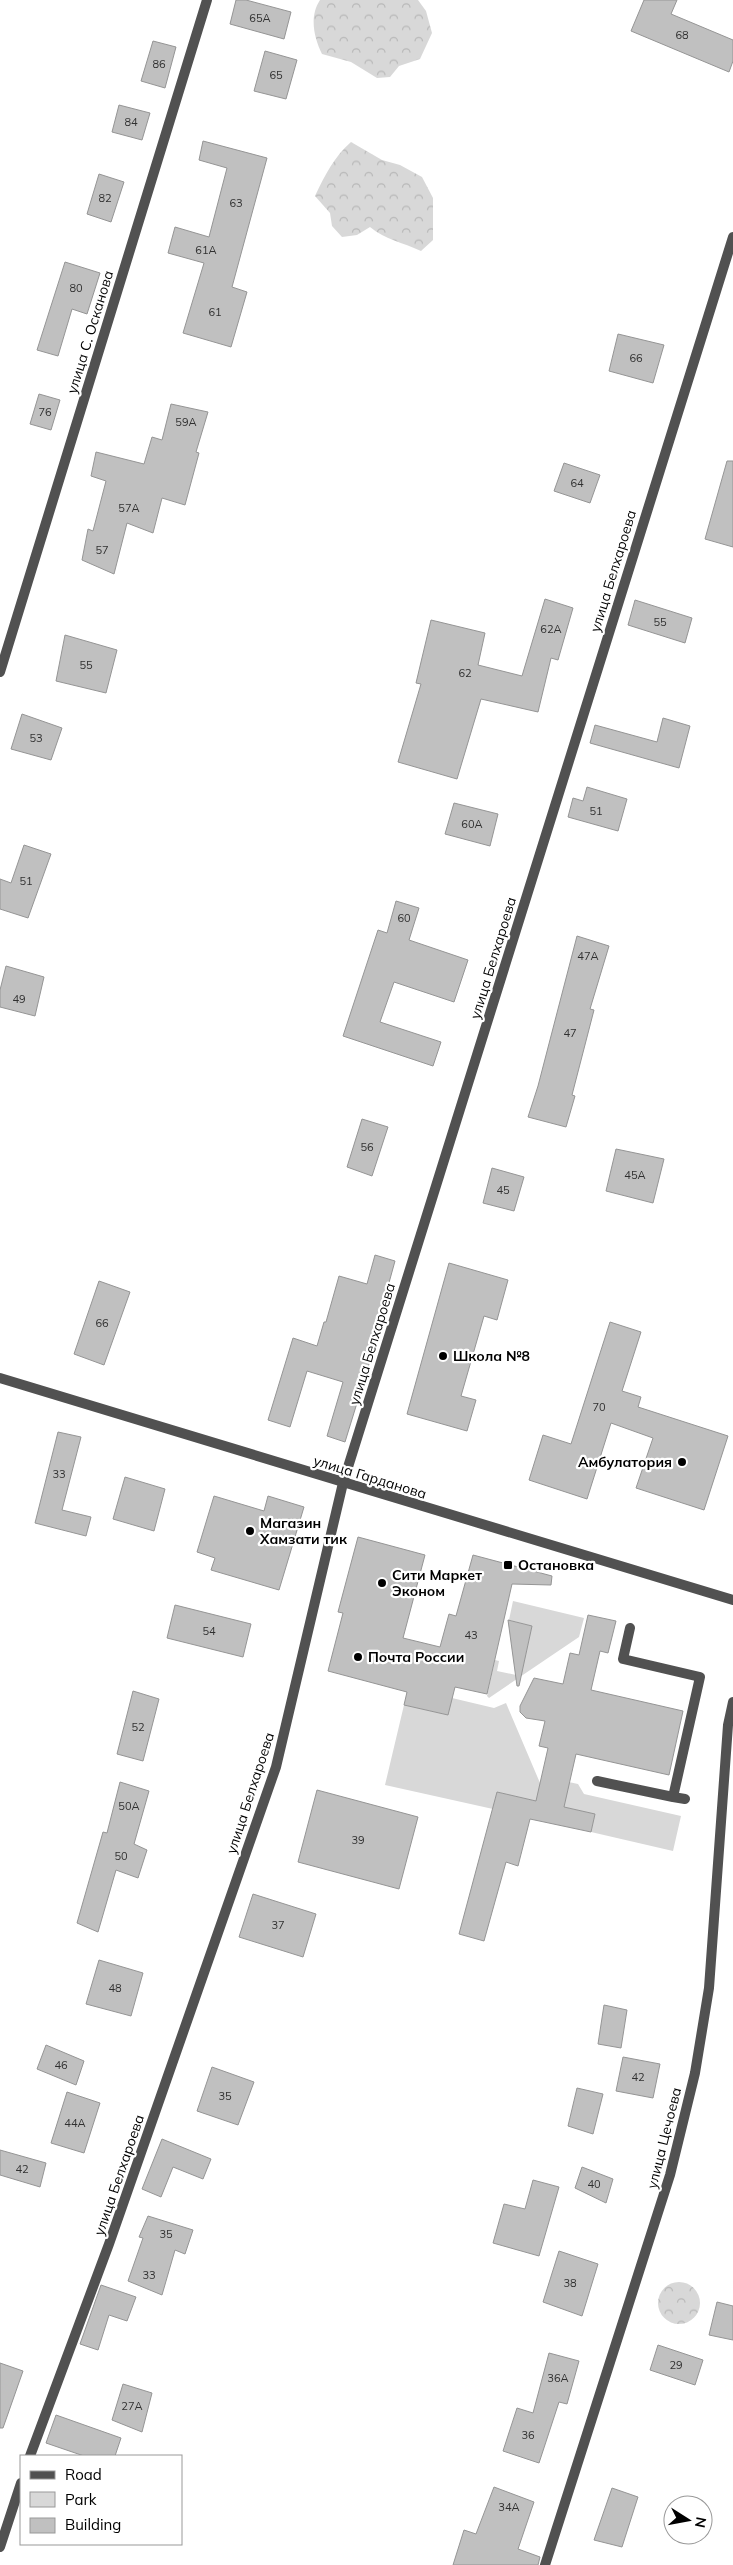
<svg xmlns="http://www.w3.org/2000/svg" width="733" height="2565" font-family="Mulish,sans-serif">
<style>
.green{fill:#d8d8d8}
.forest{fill:url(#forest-crowns)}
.building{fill:#c0c0c0;stroke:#959595}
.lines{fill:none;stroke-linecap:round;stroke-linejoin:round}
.service{stroke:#515151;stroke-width:10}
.minor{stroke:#515151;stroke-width:10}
.tertiary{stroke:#515151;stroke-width:10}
.poi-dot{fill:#000;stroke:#fff;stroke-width:2}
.labels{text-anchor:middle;stroke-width:4.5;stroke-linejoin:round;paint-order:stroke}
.number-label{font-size:11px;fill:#303030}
.street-label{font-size:14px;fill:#000;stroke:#fff}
.poi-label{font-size:14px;font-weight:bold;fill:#000;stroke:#fff;text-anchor:start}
</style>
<defs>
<pattern id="forest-crowns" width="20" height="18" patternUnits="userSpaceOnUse" patternTransform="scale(1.25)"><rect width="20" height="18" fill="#d8d8d8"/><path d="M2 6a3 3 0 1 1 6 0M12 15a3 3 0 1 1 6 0" fill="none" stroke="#b8b8b8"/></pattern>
</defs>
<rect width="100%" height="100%" fill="#fff"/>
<path class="green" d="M 513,1601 L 584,1618 L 579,1637 L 489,1698 L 487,1696 L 495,1660 L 499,1661 L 497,1671 L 521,1676 L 532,1626 L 509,1620 Z
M 452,1698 L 494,1708 L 506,1703 L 543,1790 L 540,1802 L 497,1792 L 493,1809 L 385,1785 L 404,1705 L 448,1715 Z
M 564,1781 L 578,1784 L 584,1794 L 681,1816 L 673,1851 L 591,1832 L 595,1814 L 551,1804 Z"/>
<path class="forest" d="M 320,0 L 418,0 L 426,11 L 432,33 L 420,59 L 399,66 L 390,77 L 377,78 L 351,62 L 322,54 C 314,37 309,17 320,0 Z
M 351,142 L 382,160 L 400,165 L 422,177 L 433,198 L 433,240 L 421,251 C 402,242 386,240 370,227 L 357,235 L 342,237 L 332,226 L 330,213 L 315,196 C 325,175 334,157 351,142 Z
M658 2303a21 21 0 1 1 42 0a21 21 0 1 1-42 0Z"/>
<path class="building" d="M 236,0 L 246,0 L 291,12 L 284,39 L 230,24 Z
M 644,0 L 677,0 L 671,14 L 733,40 L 733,61 L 729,72 L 631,31 Z
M 153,41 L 176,47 L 165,88 L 141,81 Z
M 265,51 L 297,60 L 286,99 L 254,91 Z
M 119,105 L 150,113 L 142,140 L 112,132 Z
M 203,141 L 267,158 L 232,287 L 247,292 L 231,347 L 183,333 L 204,263 L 168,253 L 175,227 L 209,237 L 227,168 L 199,160 Z
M 99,174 L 124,182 L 111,222 L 87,214 Z
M 65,262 L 100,273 L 87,314 L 72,309 L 58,356 L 37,350 Z
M 618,334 L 664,345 L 653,383 L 609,371 Z
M 39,394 L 60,400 L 51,430 L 30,424 Z
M 171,404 L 208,412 L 196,452 L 199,453 L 185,505 L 162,498 L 153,533 L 127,523 L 114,574 L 82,560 L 88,529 L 93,531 L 106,481 L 91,476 L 96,452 L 144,464 L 152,437 L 162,440 Z
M 727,461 L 733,461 L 733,547 L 705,539 Z
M 564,463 L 600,475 L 590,503 L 554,491 Z
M 545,599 L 573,608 L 558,660 L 551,658 L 538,712 L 481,699 L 457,779 L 398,762 L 421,684 L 416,683 L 431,620 L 485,633 L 478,665 L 522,676 Z
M 635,600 L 692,618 L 685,643 L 628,625 Z
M 65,635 L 117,650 L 106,693 L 56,681 Z
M 22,714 L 62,728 L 51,760 L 11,749 Z
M 663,718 L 690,726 L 679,768 L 590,743 L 595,725 L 657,742 Z
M 587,787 L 627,799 L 618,831 L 568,817 L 573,798 L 583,801 Z
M 454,803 L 498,814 L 490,846 L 445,834 Z
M 24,845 L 51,854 L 28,918 L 0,909 L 0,879 L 11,883 Z
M 396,901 L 419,908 L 409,940 L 468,960 L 454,1002 L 394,982 L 380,1022 L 441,1042 L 433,1066 L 343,1036 L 378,930 L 387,933 Z
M 577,936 L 609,946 L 590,1009 L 594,1010 L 572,1095 L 575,1096 L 566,1127 L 528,1117 L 538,1086 Z
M 6,966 L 44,977 L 35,1016 L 0,1007 L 0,990 Z
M 362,1119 L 388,1127 L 372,1176 L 347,1167 Z
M 616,1149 L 664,1159 L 653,1203 L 606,1191 Z
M 492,1168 L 524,1177 L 514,1211 L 483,1203 Z
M 375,1255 L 395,1261 L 374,1337 L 377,1338 L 345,1442 L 327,1436 L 343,1382 L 307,1371 L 290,1427 L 268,1420 L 293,1338 L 317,1346 L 324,1322 L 326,1322 L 339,1276 L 367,1284 Z
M 449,1263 L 508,1280 L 497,1320 L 484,1316 L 461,1396 L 476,1400 L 467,1431 L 407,1414 Z
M 99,1281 L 130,1292 L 104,1365 L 74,1354 Z
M 610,1322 L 641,1332 L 622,1391 L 641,1397 L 638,1407 L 728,1436 L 704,1510 L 636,1488 L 653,1438 L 611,1423 L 587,1499 L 529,1480 L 543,1435 L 571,1444 Z
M 58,1432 L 81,1437 L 62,1510 L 91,1517 L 86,1536 L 35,1523 Z
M 125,1477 L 165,1489 L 154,1531 L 113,1519 Z
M 214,1496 L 264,1511 L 268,1496 L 304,1507 L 279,1590 L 211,1570 L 215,1558 L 197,1552 Z
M 358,1537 L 425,1555 L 403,1638 L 440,1647 L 449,1614 L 456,1616 L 473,1555 L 552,1576 L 551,1585 L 512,1584 L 487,1694 L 455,1687 L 448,1715 L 404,1705 L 407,1692 L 328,1671 L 343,1613 L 338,1612 Z
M 175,1605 L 251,1624 L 243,1657 L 167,1638 Z
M 588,1615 L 616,1621 L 608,1653 L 600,1651 L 591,1690 L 683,1711 L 669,1775 L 576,1754 L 564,1807 L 595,1814 L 591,1832 L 530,1819 L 518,1866 L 506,1862 L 484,1941 L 459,1934 L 497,1792 L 536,1801 L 548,1748 L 539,1746 L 545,1721 L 526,1718 L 520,1712 L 520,1706 L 534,1678 L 563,1684 L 570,1653 L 579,1655 Z
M 508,1620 L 532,1626 L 519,1686 L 517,1686 Z
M 133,1691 L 159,1699 L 143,1761 L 117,1754 Z
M 120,1782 L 149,1791 L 134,1844 L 147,1850 L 138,1878 L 116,1870 L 98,1932 L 77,1923 L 103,1832 L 107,1833 Z
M 317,1790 L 418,1817 L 399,1889 L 298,1862 Z
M 253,1894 L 316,1914 L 303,1957 L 239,1937 Z
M 99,1960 L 143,1973 L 131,2016 L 86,2004 Z
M 604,2005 L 627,2010 L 621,2048 L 598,2044 Z
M 46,2045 L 84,2061 L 76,2085 L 37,2069 Z
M 623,2057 L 660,2064 L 653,2098 L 616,2091 Z
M 212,2067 L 254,2082 L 238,2125 L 197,2111 Z
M 577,2088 L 603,2094 L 593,2134 L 568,2126 Z
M 67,2092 L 100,2103 L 84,2153 L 51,2143 Z
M 162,2139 L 211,2159 L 203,2179 L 173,2167 L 161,2197 L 142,2189 Z
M 0,2150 L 46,2163 L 40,2187 L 0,2175 Z
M 582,2167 L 613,2179 L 606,2203 L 575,2188 Z
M 533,2180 L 559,2187 L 539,2256 L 493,2243 L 504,2204 L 525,2209 Z
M 148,2216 L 193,2230 L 185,2254 L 175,2250 L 162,2295 L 128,2281 L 143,2238 L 139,2237 Z
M 559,2251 L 598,2264 L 582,2316 L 543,2302 Z
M 101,2285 L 136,2297 L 127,2321 L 109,2315 L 98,2350 L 80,2344 Z
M 717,2302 L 733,2306 L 733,2340 L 709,2335 Z
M 658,2345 L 703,2360 L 695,2385 L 650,2370 Z
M 549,2353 L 579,2361 L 567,2404 L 559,2402 L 539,2463 L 503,2451 L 517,2408 L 533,2413 Z
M 0,2363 L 23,2371 L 3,2428 L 0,2428 Z
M 123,2384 L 152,2393 L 142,2432 L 112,2420 Z
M 56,2415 L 121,2438 L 115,2456 L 84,2456 L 46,2443 Z
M 494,2487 L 534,2502 L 518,2549 L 540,2557 L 538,2565 L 453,2565 L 464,2530 L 476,2534 Z
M 612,2488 L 638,2497 L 622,2547 L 594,2540 Z"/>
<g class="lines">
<path class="service" d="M 597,1781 L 673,1797 L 700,1677 L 623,1659 L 630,1628
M 673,1797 L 685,1799"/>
<path class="minor" d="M 0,672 L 207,0
M 30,2456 L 109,2244 L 276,1767 L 343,1483 L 733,237
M 0,2547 L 21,2483
M 545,2565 L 670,2175 L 695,2073 L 709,1988 L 728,1725 L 733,1702"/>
<path class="tertiary" d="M 0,1378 L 733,1600"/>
</g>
<g class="poi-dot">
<circle cx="443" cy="1356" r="5"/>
<circle cx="682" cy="1462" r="5"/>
<circle cx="250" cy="1531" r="5"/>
<rect x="503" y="1560" width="10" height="10" rx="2.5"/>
<circle cx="382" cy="1583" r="5"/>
<circle cx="358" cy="1657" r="5"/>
</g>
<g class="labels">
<g class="number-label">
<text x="260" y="22">65А</text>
<text x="682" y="39">68</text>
<text x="159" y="68">86</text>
<text x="276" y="79">65</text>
<text x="131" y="126">84</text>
<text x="105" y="202">82</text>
<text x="236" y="207">63</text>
<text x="206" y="254">61А</text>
<text x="76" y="292">80</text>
<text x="215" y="316">61</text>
<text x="636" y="362">66</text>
<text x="45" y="416">76</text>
<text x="186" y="426">59А</text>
<text x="577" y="487">64</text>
<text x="129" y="512">57А</text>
<text x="102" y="554">57</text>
<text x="660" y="626">55</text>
<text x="551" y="633">62А</text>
<text x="86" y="669">55</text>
<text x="465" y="677">62</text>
<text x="36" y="742">53</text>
<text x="596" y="815">51</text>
<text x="472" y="828">60А</text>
<text x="26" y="885">51</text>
<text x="404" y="922">60</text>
<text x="588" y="960">47А</text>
<text x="19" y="1003">49</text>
<text x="570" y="1037">47</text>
<text x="367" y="1151">56</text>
<text x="635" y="1179">45А</text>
<text x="503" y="1194">45</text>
<text x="102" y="1327">66</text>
<text x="599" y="1411">70</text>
<text x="59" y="1478">33</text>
<text x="209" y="1635">54</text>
<text x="471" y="1639">43</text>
<text x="138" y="1731">52</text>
<text x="129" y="1810">50А</text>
<text x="358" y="1844">39</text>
<text x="121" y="1860">50</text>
<text x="278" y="1929">37</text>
<text x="115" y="1992">48</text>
<text x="61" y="2069">46</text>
<text x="638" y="2081">42</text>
<text x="225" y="2100">35</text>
<text x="75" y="2127">44А</text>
<text x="22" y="2173">42</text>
<text x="594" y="2188">40</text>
<text x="166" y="2238">35</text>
<text x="149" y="2279">33</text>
<text x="570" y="2287">38</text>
<text x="676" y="2369">29</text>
<text x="558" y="2382">36А</text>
<text x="132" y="2410">27А</text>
<text x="528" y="2439">36</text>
<text x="509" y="2511">34А</text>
</g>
<g class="street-label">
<text transform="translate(90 332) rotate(-73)" y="5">улица С. Осканова</text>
<text transform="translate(613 571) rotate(-73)" y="5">улица Белхароева</text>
<text transform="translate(493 958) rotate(-73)" y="5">улица Белхароева</text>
<text transform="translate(372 1344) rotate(-73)" y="5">улица Белхароева</text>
<text transform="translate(370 1477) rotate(17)" y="5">улица Гарданова</text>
<text transform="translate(250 1793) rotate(-72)" y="5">улица Белхароева</text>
<text transform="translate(664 2138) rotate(-76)" y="5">улица Цечоева</text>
<text transform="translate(119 2175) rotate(-71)" y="5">улица Белхароева</text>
</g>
<g class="poi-label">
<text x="453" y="1361">Школа №8</text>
<text x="672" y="1467" text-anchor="end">Амбулатория</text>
<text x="260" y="1528">Магазин<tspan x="260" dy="16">Хамзати тик</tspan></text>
<text x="518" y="1570">Остановка</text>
<text x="392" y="1580">Сити Маркет<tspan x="392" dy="16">Эконом</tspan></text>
<text x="368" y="1662">Почта России</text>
</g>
</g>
<rect x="20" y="2455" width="162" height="90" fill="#ffffff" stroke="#999999"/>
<rect x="30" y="2471" width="25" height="8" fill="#515151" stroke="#999999"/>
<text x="65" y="2480" font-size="15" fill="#000000">Road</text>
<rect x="30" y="2492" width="25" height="15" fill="#d8d8d8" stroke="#999999"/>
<text x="65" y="2505" font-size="15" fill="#000000">Park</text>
<rect x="30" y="2518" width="25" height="15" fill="#c0c0c0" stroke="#999999"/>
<text x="65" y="2530" font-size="15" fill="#000000">Building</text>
<g transform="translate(688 2520) rotate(101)"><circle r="24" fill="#ffffff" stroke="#999999"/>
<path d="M0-4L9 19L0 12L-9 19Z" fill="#000000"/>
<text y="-8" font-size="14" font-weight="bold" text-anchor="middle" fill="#000000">N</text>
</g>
</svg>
